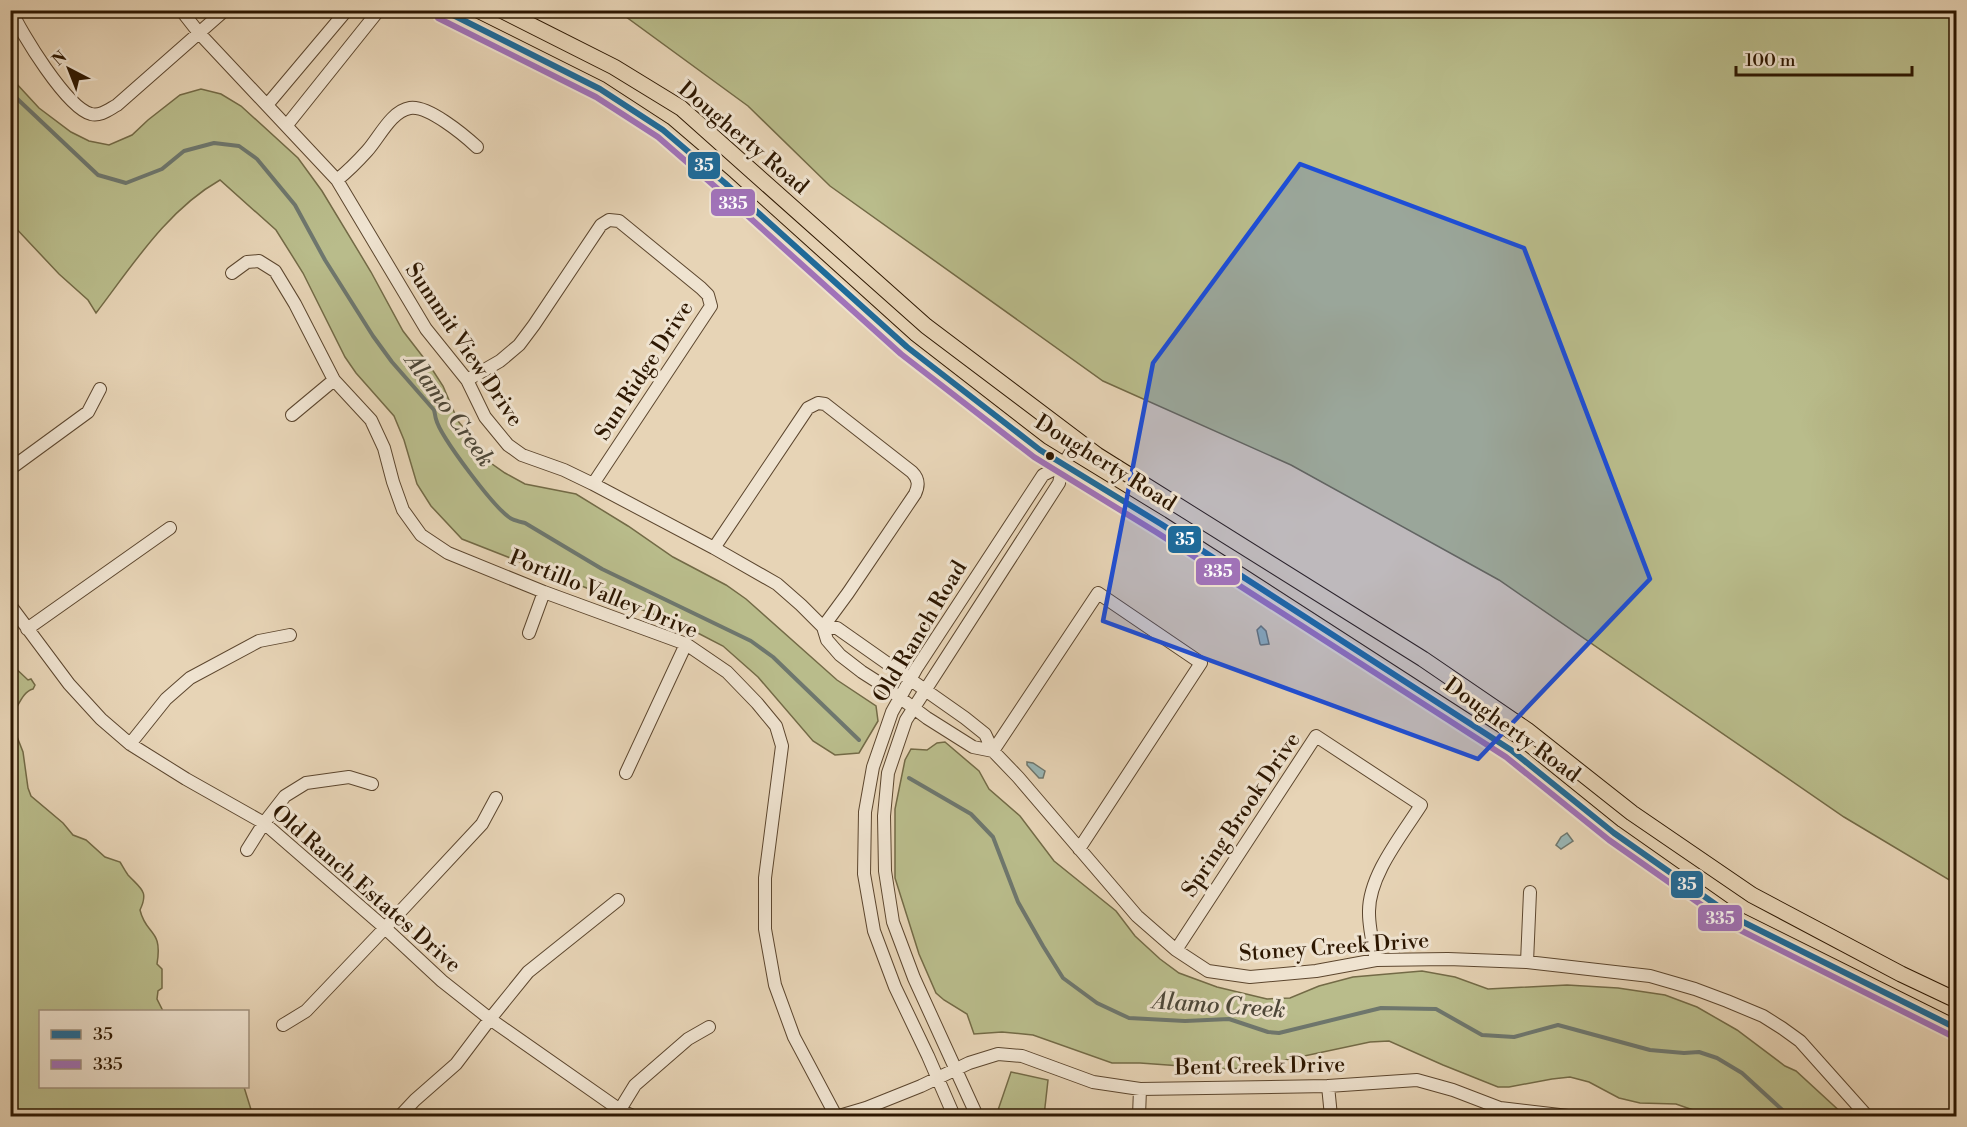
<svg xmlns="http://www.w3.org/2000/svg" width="1967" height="1127" font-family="'Libre Bodoni',serif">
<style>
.green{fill:#b9bc8b;stroke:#736a46;stroke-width:1.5}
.water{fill:#99b7b7;stroke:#6e776e;stroke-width:1.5}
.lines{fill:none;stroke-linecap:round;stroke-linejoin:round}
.stream{stroke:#6e776e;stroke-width:4}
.minor-casing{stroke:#5c462e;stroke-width:14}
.major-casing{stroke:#2d1701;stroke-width:17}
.minor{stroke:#efe3d0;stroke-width:12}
.major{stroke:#e7d4b6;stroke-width:15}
.bus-1-casing{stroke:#efe3d0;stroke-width:10}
.bus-2-casing{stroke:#efe3d0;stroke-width:10}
.bus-1{stroke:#1e6b9b;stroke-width:6}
.bus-2{stroke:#a173ba;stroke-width:6}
.marked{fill:#1d4ed8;fill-opacity:0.2;stroke:#1d4ed8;stroke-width:4.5;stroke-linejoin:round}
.bus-dot{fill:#2d1701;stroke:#efe3d0;stroke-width:2}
.labels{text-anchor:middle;stroke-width:6;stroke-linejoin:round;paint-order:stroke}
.street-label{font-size:22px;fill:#2d1701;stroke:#efe3d0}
.water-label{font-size:24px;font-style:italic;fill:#4d4738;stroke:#efe3d0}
.line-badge{stroke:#efe3d0;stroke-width:2}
.badge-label{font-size:16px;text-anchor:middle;font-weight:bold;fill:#fff}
</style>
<rect width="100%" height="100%" fill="#e7d4b6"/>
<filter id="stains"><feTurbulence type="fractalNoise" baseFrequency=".00333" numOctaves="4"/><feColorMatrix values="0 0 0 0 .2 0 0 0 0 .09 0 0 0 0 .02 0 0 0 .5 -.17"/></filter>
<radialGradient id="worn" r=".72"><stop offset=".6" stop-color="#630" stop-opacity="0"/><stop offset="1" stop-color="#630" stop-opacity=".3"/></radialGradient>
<path class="green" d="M 618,11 L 1956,11 L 1956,884 L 1844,817 L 1499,580 L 1291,465 L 1103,381 L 830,186 L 748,106 Z
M 10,74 L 15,82 L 39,108 L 71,132 L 89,141 L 109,145 L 132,135 L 148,120 L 180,95 L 201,89 L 221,94 L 241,106 L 298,158 L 322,191 L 371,272 L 403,331 L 430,366 L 443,386 L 458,421 L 474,441 L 485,459 L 505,473 L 525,484 L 576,494 L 628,526 L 673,557 L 726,585 L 746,599 L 837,680 L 876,706 L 878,721 L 859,753 L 835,755 L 813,741 L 758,677 L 723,646 L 692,630 L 658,616 L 462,539 L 431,506 L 417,484 L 404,440 L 394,416 L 356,373 L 345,357 L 303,273 L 276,230 L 220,180 C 167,210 132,266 96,313 L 88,300 L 59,274 L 11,223 Z
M 10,663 L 28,680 L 31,679 L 35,685 L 33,689 C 23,691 18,707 12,715 L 14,729 L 23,752 L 28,788 L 31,796 L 63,823 L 73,835 L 86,840 L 105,857 L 120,862 C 123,867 125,871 128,875 C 141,889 149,891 140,910 C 146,936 163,928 157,964 L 162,969 L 162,988 L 158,991 L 157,999 L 163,1011 L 40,1012 L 40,1086 L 244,1087 L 253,1116 L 11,1116 Z
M 945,742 L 979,771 L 989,789 L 1020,816 L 1054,861 L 1116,911 L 1135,936 L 1160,959 L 1179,973 L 1217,987 L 1267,999 L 1290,998 L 1319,986 L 1353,977 L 1422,971 L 1455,977 L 1488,989 L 1567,985 L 1618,988 L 1665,995 L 1697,1007 L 1737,1030 L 1785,1066 L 1796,1071 L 1845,1116 L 1701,1116 L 1693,1110 L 1676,1104 L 1640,1103 L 1619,1098 L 1589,1082 L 1570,1077 L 1552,1079 L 1509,1087 L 1498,1087 L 1443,1065 L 1389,1041 L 1370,1042 L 1248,1068 L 1223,1069 L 1140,1063 L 1112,1063 L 1033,1035 L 1002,1032 L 974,1034 L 967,1014 L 944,1000 L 936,993 L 919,954 L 895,878 L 895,809 L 905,760 L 911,749 L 927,750 L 937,743 Z
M 1011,1072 L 1048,1080 L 1044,1116 L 996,1116 Z"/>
<path class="water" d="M 1261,626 L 1266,631 L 1269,644 L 1261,645 L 1260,644 L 1257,630 Z
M 1027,762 L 1033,763 L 1045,771 L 1043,778 L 1039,778 L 1027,765 Z
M 1567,833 L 1573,841 L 1561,849 L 1556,845 L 1561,837 Z"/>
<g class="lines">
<path class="stream" d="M 10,92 L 98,175 L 126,183 L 162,169 L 184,151 L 214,143 L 239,146 L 257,159 L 295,205 L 325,260 L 373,336 L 392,362 L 434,410 C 435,413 435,416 436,419 C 440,436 496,511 512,519 C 516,521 521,522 525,523 L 602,569 L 751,641 L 773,657 L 859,740
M 909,778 L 971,814 L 993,837 L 1018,902 L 1043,946 L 1063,978 L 1097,1003 L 1129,1018 L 1185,1021 L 1229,1019 L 1268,1032 L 1279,1033 L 1381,1008 L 1436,1009 L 1482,1035 L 1514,1037 L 1558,1025 L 1650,1050 L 1684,1053 L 1699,1052 L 1717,1058 L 1742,1073 L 1789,1116"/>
<defs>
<path id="minor" d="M 11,10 C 21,33 67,108 91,114 C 101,116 108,110 117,105 L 225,10
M 181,10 L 199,33 L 337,180 L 426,329 L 467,380 L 485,417 L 508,445 L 522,455 L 564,470 L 593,484 L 714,548 L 777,584 L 801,605 L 823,627 L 827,640 L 840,655 L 862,672 L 887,688 L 927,718 L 973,747 L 993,751
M 267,105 L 347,10
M 287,125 L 379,10
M 337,180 C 348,171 358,161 367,151 C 379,138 391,111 410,108 C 428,105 464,135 477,147
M 232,273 L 247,262 L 259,261 L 275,271 L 295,304 L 334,380 L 371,420 L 384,448 L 393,482 L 403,510 L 421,535 L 448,553 L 544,592 L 686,644 L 727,672 L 757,703 L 776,726 L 782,746 L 765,878 L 765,929 L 775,985 L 794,1037 L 836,1116
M 467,380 L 500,361 L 519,345 L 534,325 L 601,225 L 609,220 L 619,221 L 701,288 L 708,295 L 711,306 L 593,484
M 292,415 L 334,380
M 10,469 L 88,412 L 100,389
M 714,548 L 808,408 L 818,403 L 825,404 L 912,472 C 919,479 919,486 915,494 L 848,593 L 823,627
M 10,605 L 69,684 L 101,719 L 130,744 L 186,779 L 264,823 L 385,928 L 442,981 L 490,1019 L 620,1110 L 633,1116
M 823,627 L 837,628 L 965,718 L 985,734 L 993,751 L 1018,777 L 1137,916 L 1176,950 L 1208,971 L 1250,977 L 1316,971 L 1376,960 L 1448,959 L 1527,962 L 1650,976 L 1695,989 L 1727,1001 L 1763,1016 L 1782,1028 L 1800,1041 L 1867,1116
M 27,629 L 170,528
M 529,633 L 544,592
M 130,744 L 166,699 L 190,678 L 259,641 L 290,635
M 993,751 L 1098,593 L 1201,663 L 1079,849
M 626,773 L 686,644
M 247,850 L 264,823 L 285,796 L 306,783 L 349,777 L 372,784
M 1176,950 L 1316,736 L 1421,805 C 1402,835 1368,876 1369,913 C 1369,928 1373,945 1376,960
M 1527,962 L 1530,892
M 283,1025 L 306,1011 L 385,928 L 482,824 L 496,798
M 1328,1086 L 1331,1116
M 400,1116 L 415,1100 L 456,1064 L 490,1019 L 528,972 L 618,900
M 616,1116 L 635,1085 L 688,1039 L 709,1027
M 839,1116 L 866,1108 L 921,1086 L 969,1063 L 998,1054 L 1022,1056 L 1093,1082 L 1140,1089 L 1328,1086 L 1417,1080 L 1453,1090 L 1500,1108 L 1568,1116
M 954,1116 L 928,1056 L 895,987 L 874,931 L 864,874 L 865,812 L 873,767 L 892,712 L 916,669 L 1043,475 L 1063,465
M 977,1116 L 914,978 L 893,922 L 885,871 L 884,816 L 888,773 L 906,720 L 1059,483 L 1063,465 L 1078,441
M 1139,1116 L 1140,1089"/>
<path id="major" d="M 442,10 L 600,89 L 663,130 L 725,183 L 907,347 L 1040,450 L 1161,524 L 1511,750 L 1614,833 L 1735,918 L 1956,1028
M 501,10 L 614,67 L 681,108 L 926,326 L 1097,455 L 1423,659 L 1527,730 L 1632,813 L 1752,895 L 1901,974 L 1956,1000"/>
</defs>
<use href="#minor" class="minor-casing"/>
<use href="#major" class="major-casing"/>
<use href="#minor" class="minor"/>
<use href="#major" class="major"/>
<defs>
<path id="bus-1" d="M 443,10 L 600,89 L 663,130 L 725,183 L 907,347 L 1040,450 L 1161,524 L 1511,750 L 1614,833 L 1735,918 L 1956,1028"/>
<path id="bus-2" d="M 438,18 L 596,97 L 658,137 L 719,190 L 901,354 L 1034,457 L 1156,532 L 1506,757 L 1609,840 L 1730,925 L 1952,1036"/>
</defs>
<use href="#bus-1" class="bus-1-casing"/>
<use href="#bus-2" class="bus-2-casing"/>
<use href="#bus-1" class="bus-1"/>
<use href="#bus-2" class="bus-2"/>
</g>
<path class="marked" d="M 1300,164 L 1524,248 L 1650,579 L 1478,759 L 1103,621 L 1153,363 Z"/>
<circle class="bus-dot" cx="1050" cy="456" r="5"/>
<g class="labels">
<g class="street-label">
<text transform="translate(744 137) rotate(40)" y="8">Dougherty Road</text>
<text transform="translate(465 344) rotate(56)" y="8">Summit View Drive</text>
<text transform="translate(643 370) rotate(-57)" y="8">Sun Ridge Drive</text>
<text transform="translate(1106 462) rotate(32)" y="8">Dougherty Road</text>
<text transform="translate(604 593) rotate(22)" y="8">Portillo Valley Drive</text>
<text transform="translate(919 631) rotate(-59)" y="8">Old Ranch Road</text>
<text transform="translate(1513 729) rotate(36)" y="8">Dougherty Road</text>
<text transform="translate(1240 814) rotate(-56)" y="8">Spring Brook Drive</text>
<text transform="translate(367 888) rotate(41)" y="8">Old Ranch Estates Drive</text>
<text transform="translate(1334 946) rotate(-4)" y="8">Stoney Creek Drive</text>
<text transform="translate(1260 1065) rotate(-1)" y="8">Bent Creek Drive</text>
</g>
<g class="water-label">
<text transform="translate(450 410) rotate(54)" y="8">Alamo Creek</text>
<text transform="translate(1219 1005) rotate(4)" y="8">Alamo Creek</text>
</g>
</g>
<g class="line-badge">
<rect x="687" y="151" width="34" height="29" rx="6" fill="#1e6b9b"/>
<rect x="710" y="188" width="46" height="29" rx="6" fill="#a173ba"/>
<rect x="1167" y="525" width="35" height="29" rx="6" fill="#1e6b9b"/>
<rect x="1195" y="557" width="46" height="29" rx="6" fill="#a173ba"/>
<rect x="1670" y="870" width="34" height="29" rx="6" fill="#1e6b9b"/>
<rect x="1697" y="904" width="46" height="28" rx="6" fill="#a173ba"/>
</g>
<g class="badge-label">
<text x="704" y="171">35</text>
<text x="733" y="209">335</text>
<text x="1185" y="545">35</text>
<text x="1218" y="577">335</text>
<text x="1687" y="890">35</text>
<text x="1720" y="924">335</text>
</g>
<rect width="1967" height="1127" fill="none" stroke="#e7d4b6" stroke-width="36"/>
<rect x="12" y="12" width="1943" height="1103" fill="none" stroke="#2d1701" stroke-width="3"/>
<rect x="18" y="18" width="1931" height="1091" fill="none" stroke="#2d1701" stroke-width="1.5"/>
<rect x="39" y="1010" width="210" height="78" fill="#efe3d0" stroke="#a1917d" stroke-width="1.5"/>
<rect x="51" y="1030" width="30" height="9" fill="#1e6b9b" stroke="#a1917d" stroke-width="1.5"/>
<text x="93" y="1040" font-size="18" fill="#2d1701">35</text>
<rect x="51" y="1060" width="30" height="9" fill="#a173ba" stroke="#a1917d" stroke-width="1.5"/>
<text x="93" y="1070" font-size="18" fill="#2d1701">335</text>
<g transform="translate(69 69) rotate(318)" stroke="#efe3d0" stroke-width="4.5" paint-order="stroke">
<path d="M0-4.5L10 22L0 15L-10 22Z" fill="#2d1701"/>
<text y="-9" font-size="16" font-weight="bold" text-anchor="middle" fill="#2d1701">N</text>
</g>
<path d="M1736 66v9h176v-9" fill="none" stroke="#2d1701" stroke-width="3"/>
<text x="1745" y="66" font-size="18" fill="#2d1701" stroke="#efe3d0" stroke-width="4.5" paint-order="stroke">100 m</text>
<rect width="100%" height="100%" filter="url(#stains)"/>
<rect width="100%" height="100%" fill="url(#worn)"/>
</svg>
